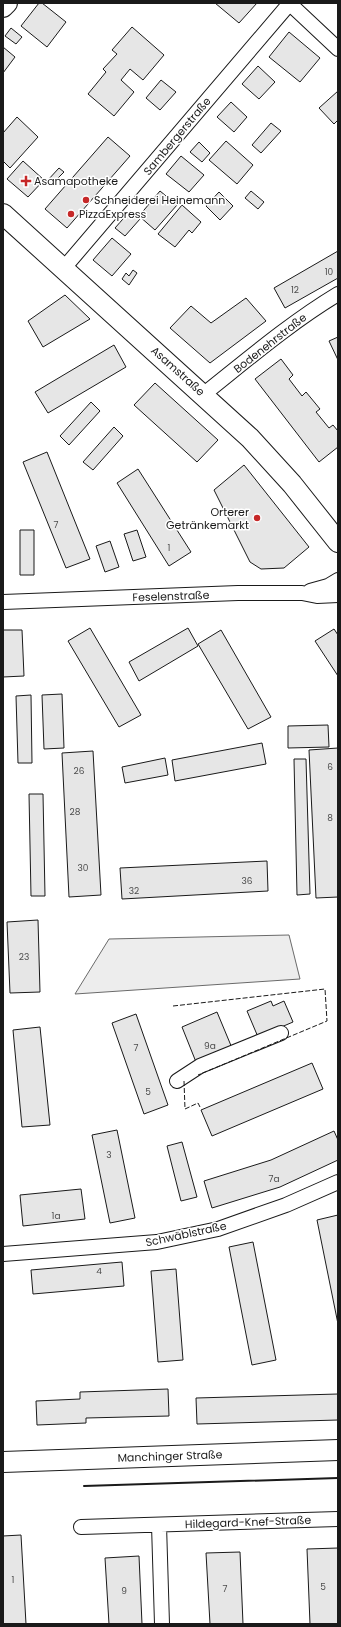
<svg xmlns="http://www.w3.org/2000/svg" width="341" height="1627" font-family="Poppins,sans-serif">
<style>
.green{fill:#ededed;stroke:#6a6a6a}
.building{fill:#e6e6e6;stroke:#1a1a1a}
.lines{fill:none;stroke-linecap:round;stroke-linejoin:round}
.street-casing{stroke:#1a1a1a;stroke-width:16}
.secondary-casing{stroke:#1a1a1a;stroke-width:22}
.street{stroke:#fff;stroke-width:14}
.secondary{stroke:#fff;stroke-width:20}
.fence{stroke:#1a1a1a;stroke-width:1;stroke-dasharray:5 2;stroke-linecap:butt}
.wall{stroke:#1a1a1a;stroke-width:2}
.poi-dot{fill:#c62828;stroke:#fff;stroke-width:1.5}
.labels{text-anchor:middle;stroke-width:3;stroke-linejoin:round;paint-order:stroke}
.number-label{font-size:9px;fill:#4d4d4d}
.street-label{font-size:11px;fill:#1a1a1a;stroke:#fff}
.poi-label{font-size:11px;fill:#1a1a1a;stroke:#fff;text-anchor:start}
</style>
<rect width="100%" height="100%" fill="#fff"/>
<path class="green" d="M 289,935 L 300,979 L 75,994 L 109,939 Z"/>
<path class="building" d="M 39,3 L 42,3 L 66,22 L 47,47 L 21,26 Z
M 215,3 L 257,3 L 239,23 Z
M 132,27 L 164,55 L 143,80 L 130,69 L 121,80 L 134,92 L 114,116 L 88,94 L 106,72 L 103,69 L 117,54 L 112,50 Z
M 11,28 L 22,37 L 16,44 L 5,36 Z
M 289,32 L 320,58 L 300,82 L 269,57 Z
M 3,47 L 15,57 L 3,73 Z
M 258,66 L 275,82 L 259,99 L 242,84 Z
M 161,80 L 176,92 L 160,110 L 146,98 Z
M 338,91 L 338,120 L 334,124 L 319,108 Z
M 231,102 L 247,117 L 234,132 L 217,117 Z
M 17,117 L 38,137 L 10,168 L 3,161 L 3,133 Z
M 271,123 L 281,131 L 261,153 L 252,145 Z
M 108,137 L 130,156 L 67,228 L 45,209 Z
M 226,141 L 253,165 L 237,184 L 209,160 Z
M 199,142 L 210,153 L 202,162 L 190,152 Z
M 181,156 L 204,175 L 189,192 L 166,174 Z
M 23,161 L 44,180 L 28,197 L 7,179 Z
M 59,168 L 64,172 L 51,185 L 47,181 Z
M 160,191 L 177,205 L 155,230 L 139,216 Z
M 251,191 L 264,202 L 258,209 L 245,198 Z
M 219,192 L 233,206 L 220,220 L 206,206 Z
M 182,205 L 201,222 L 192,233 L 189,230 L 175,247 L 158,234 Z
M 130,211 L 140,219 L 125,236 L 115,228 Z
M 112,238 L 131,254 L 112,276 L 93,260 Z
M 338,251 L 338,278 L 285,308 L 274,288 Z
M 133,270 L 137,273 L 129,285 L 122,279 L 126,273 L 129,276 Z
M 65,295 L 90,319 L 43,347 L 28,321 Z
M 246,298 L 266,321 L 210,363 L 170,328 L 191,306 L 211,323 Z
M 338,337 L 338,360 L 329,341 Z
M 114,345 L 126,367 L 48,413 L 35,392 Z
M 281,359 L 293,375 L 289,379 L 302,396 L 306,392 L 320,409 L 316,412 L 329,428 L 333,425 L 338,431 L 338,447 L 319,462 L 255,379 Z
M 155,383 L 218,440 L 197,462 L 134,405 Z
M 91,402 L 100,411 L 69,445 L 60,436 Z
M 114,427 L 123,436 L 93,470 L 83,462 Z
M 47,452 L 90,559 L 66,568 L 23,462 Z
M 244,465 L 309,547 L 284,568 L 261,569 L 250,562 L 214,490 Z
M 138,469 L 191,552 L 169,566 L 117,483 Z
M 20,530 L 34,530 L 34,575 L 20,575 Z
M 137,530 L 146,557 L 133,561 L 124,534 Z
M 110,541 L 119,567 L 105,572 L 96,546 Z
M 90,628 L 141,715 L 119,727 L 68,641 Z
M 188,628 L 198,646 L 139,681 L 129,662 Z
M 334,629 L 338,635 L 338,676 L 315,641 Z
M 3,630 L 22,630 L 24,676 L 3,677 Z
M 221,630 L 271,717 L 248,729 L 198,644 Z
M 62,694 L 64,748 L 44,749 L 42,695 Z
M 31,695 L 32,763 L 18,763 L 16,696 Z
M 328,725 L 329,747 L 288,748 L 288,726 Z
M 262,743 L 266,764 L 175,781 L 172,760 Z
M 338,748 L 338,897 L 316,898 L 309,750 Z
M 93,751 L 101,895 L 69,897 L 62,753 Z
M 165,758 L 168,775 L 125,783 L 122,767 Z
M 294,759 L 306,759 L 310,894 L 297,895 Z
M 29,794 L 43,794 L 45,896 L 31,896 Z
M 267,861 L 268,891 L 122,899 L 120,868 Z
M 38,920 L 40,992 L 10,993 L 7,922 Z
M 271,1001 L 273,1006 L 284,1001 L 293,1022 L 258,1037 L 247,1011 Z
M 217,1012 L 232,1048 L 196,1062 L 182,1027 Z
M 136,1014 L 168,1105 L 144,1114 L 112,1023 Z
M 40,1027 L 50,1125 L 22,1127 L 13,1030 Z
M 312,1063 L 323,1089 L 212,1136 L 201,1110 Z
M 117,1130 L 135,1218 L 110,1223 L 92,1135 Z
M 334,1131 L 338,1140 L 338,1160 L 280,1187 L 212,1208 L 204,1181 L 271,1160 Z
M 182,1142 L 197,1197 L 181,1201 L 167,1146 Z
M 81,1189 L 85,1219 L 23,1226 L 20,1195 Z
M 338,1215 L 338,1324 L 317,1220 Z
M 253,1242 L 276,1360 L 252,1365 L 229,1247 Z
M 122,1262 L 124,1286 L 33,1294 L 31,1270 Z
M 176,1269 L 183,1360 L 158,1362 L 151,1271 Z
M 168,1389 L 169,1416 L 86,1418 L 86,1423 L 37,1425 L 36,1401 L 80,1399 L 80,1392 Z
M 338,1394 L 338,1420 L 197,1424 L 196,1398 Z
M 21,1535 L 26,1624 L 3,1624 L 3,1536 Z
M 338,1548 L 338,1624 L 310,1624 L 307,1549 Z
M 240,1552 L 243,1624 L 210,1624 L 206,1553 Z
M 139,1556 L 142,1624 L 109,1624 L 105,1558 Z"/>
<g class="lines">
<defs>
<path id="street" d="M 289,3 L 338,49
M 64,268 L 290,3
M 204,394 C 248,359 290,323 338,294
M 310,591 L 328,586 L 338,580
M 3,602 L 238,593 L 302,593 L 317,596 L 338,595
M 177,1081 L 200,1066 L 281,1033
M 3,1254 L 157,1242 L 218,1229 L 286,1205 L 338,1182
M 159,1525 L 162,1624
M 81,1527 L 338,1519"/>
<path id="secondary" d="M 3,7 L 7,3
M 3,214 L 250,438 L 292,484 L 338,542
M 3,1462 L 338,1450"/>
</defs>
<use href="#street" class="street-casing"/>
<use href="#secondary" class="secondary-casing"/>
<use href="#street" class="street"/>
<use href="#secondary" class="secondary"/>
<path class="fence" d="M 173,1006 L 325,989 L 327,1021 L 198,1075
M 184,1081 L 185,1109 L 198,1103 L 200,1107"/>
<path class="wall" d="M 84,1486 L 338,1478"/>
</g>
<g class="poi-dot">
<path d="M24 175h4v4h4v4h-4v4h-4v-4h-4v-4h4z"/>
<circle cx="86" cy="200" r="4"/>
<circle cx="71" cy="214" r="4"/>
<circle cx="257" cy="518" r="4"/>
</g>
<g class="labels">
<g class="number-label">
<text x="329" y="275">10</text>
<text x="295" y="293">12</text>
<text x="56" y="528">7</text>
<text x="169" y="551">1</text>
<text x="330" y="770">6</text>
<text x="79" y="774">26</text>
<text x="75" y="815">28</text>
<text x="330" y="821">8</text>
<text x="83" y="871">30</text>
<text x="247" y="884">36</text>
<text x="134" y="894">32</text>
<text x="24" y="960">23</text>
<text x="210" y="1049">9a</text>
<text x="136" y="1051">7</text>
<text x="148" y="1095">5</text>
<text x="109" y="1158">3</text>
<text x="274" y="1182">7a</text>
<text x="56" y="1219">1a</text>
<text x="99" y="1274">4</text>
<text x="13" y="1583">1</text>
<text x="323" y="1590">5</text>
<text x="225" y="1592">7</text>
<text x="124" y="1594">9</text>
</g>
<g class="street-label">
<text transform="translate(177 136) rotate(-50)" y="4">Sambergerstraße</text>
<text transform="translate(270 343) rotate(-38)" y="4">Bodenehrstraße</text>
<text transform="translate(178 371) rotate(42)" y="4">Asamstraße</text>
<text transform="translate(171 596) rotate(-2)" y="4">Feselenstraße</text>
<text transform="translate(186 1234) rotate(-12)" y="4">Schwäblstraße</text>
<text transform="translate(170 1456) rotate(-2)" y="4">Manchinger Straße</text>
<text transform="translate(248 1522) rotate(-2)" y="4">Hildegard-Knef-Straße</text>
</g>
<g class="poi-label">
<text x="34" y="185">Asamapotheke</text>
<text x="94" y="204">Schneiderei Heinemann</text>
<text x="79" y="218">PizzaExpress</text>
<text x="249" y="516" text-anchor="end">Orterer<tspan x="249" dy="13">Getränkemarkt</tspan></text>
</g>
</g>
<rect width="341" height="1627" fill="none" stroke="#1a1a1a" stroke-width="8"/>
</svg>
